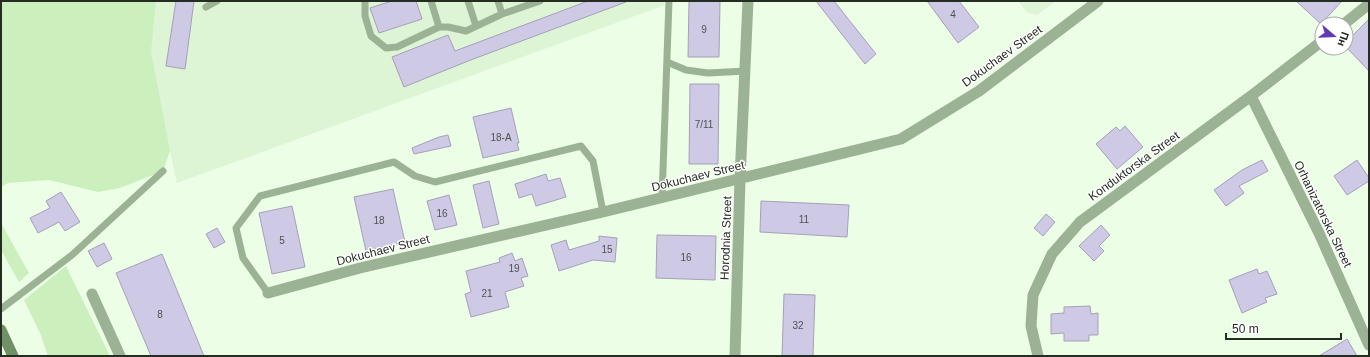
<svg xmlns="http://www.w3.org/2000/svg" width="1370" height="357" font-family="Arial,sans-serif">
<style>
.built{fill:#ddf4d5}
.green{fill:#cbf0be}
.building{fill:#cec9e4;stroke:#a5a0ba}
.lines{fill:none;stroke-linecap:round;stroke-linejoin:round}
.service{stroke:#9cb294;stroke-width:7}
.minor{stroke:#9cb294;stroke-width:11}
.secondary{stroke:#709065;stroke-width:11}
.labels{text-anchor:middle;stroke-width:3;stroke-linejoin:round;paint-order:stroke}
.number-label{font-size:10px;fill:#4f5352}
.street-label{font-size:12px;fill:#252c22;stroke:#fff}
</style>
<rect width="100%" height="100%" fill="#ecfee5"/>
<path class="built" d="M 155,1 L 663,1 L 665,5 L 177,183 L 149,55 Z
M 1018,1 L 1056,1 L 1037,15 L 1028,13 Z"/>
<path class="green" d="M 1,1 L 156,1 L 151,52 L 170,151 L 163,171 L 120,188 L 98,192 L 49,180 L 8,183 L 1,187 Z
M 1,223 L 29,273 L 19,282 L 1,250 Z
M 66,266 L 110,356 L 48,356 L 40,333 L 24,300 Z"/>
<path class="building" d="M 176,1 L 194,1 L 185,69 L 166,66 Z
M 392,1 L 416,1 L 422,19 L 379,33 L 370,8 Z
M 588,1 L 626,1 L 626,2 L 468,61 L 404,87 L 392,57 L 448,35 L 455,51 Z
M 689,1 L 720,1 L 719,57 L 688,57 Z
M 816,1 L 834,1 L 876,54 L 865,64 Z
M 927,1 L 959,1 L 979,27 L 958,43 Z
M 1296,1 L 1342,1 L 1321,24 Z
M 1369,19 L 1369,71 L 1346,47 L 1346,42 Z
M 690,84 L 719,84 L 718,164 L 689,164 Z
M 511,108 L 519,143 L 517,143 L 519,150 L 483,158 L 473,117 Z
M 1125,126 L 1143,147 L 1117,169 L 1096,144 L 1116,127 L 1120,131 Z
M 448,135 L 451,146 L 414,154 L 412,148 L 439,137 Z
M 1262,160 L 1268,171 L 1239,186 L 1244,193 L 1226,206 L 1214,190 L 1242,170 Z
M 1357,160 L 1369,178 L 1369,181 L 1347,195 L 1334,176 Z
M 546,174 L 548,181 L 560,178 L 566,197 L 536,206 L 532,194 L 519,198 L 515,184 Z
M 489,181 L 499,224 L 483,228 L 473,185 Z
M 393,189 L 405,242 L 366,251 L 354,197 Z
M 61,192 L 80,222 L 65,231 L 59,222 L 38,233 L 30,218 L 50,208 L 46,201 Z
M 449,195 L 457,225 L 435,230 L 427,201 Z
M 761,201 L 849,205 L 847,237 L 760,232 Z
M 292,206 L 305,267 L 272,274 L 259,213 Z
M 1046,214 L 1055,222 L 1043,236 L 1034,228 Z
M 1101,225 L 1110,235 L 1099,246 L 1104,251 L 1094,261 L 1079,246 Z
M 217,228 L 225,242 L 214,248 L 206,234 Z
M 657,235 L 716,236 L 715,280 L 656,278 Z
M 599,236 L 617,238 L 615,262 L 593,260 L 559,271 L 551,245 L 566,240 L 569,250 L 599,241 Z
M 104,243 L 112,259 L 97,267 L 88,251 Z
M 512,253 L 515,261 L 522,258 L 528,276 L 521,278 L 524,286 L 505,292 L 509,307 L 471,317 L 465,294 L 471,292 L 466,271 L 500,262 L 499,258 Z
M 162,254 L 204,356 L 151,356 L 116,273 Z
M 1257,269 L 1259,274 L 1267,271 L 1277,294 L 1265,298 L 1267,302 L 1242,313 L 1229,280 Z
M 784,294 L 815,295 L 813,356 L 782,356 Z
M 1090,306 L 1091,314 L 1098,313 L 1098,335 L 1089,335 L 1089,341 L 1064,341 L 1064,333 L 1051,334 L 1051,314 L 1064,313 L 1064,307 Z
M 1347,339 L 1357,356 L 1319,356 Z"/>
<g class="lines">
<path class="service" d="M 365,1 L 365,16 L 371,36 L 386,48 L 397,47 L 439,27 L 448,27 L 466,31 L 502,14 L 540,1
M 431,1 L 439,27
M 468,1 L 476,26
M 498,1 L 502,14
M 206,7 L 217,1
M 667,62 L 686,70 L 708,73 L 746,71
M 662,198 L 669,1
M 268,293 L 243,258 L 236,228 L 260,196 L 394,162 L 415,176 L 435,182 L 581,146 L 593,161 L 603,212
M 1,309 L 72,255 L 163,171"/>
<path class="minor" d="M 1344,24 L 1369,4
M 1251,96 L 1319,233 L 1369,345
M 268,293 L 360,268 L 603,212 L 901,139 L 979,91 L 1098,1
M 92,294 L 120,356
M 735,356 L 740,179 L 748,1
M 1038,356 L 1031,326 L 1033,295 L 1052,254 L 1080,222 L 1251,96 L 1322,41"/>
<path class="secondary" d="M 1,330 L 13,356"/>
</g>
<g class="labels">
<g class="number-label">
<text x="953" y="18">4</text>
<text x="704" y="33">9</text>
<text x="704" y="128">7/11</text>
<text x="501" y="141">18-А</text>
<text x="442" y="217">16</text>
<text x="804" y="223">11</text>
<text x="379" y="224">18</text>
<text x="282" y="244">5</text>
<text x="607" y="253">15</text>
<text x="686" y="261">16</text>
<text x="514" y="272">19</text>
<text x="487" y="297">21</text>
<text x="160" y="318">8</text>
<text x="798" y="329">32</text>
</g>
<g class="street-label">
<text transform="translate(1002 56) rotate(-36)" y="4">Dokuchaev Street</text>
<text transform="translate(1134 166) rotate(-36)" y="4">Konduktorska Street</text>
<text transform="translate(698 176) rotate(-14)" y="4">Dokuchaev Street</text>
<text transform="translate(1323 214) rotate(64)" y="4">Orhanizatorska Street</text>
<text transform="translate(726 238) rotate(-88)" y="4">Horodnia Street</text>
<text transform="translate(383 250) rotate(-14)" y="4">Dokuchaev Street</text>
</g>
</g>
<rect width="1370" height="357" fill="none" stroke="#252c22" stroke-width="4"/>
<g transform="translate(1334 36) rotate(109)"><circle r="19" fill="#ffffff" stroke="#a8aba7"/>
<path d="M0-3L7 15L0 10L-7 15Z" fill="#6339b1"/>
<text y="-6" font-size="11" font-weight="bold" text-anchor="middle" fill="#252c22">Пн</text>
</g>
<path d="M1226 333v6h115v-6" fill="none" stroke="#252c22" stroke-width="2"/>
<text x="1232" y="333" font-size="12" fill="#252c22" stroke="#ffffff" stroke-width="3" paint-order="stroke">50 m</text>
</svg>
